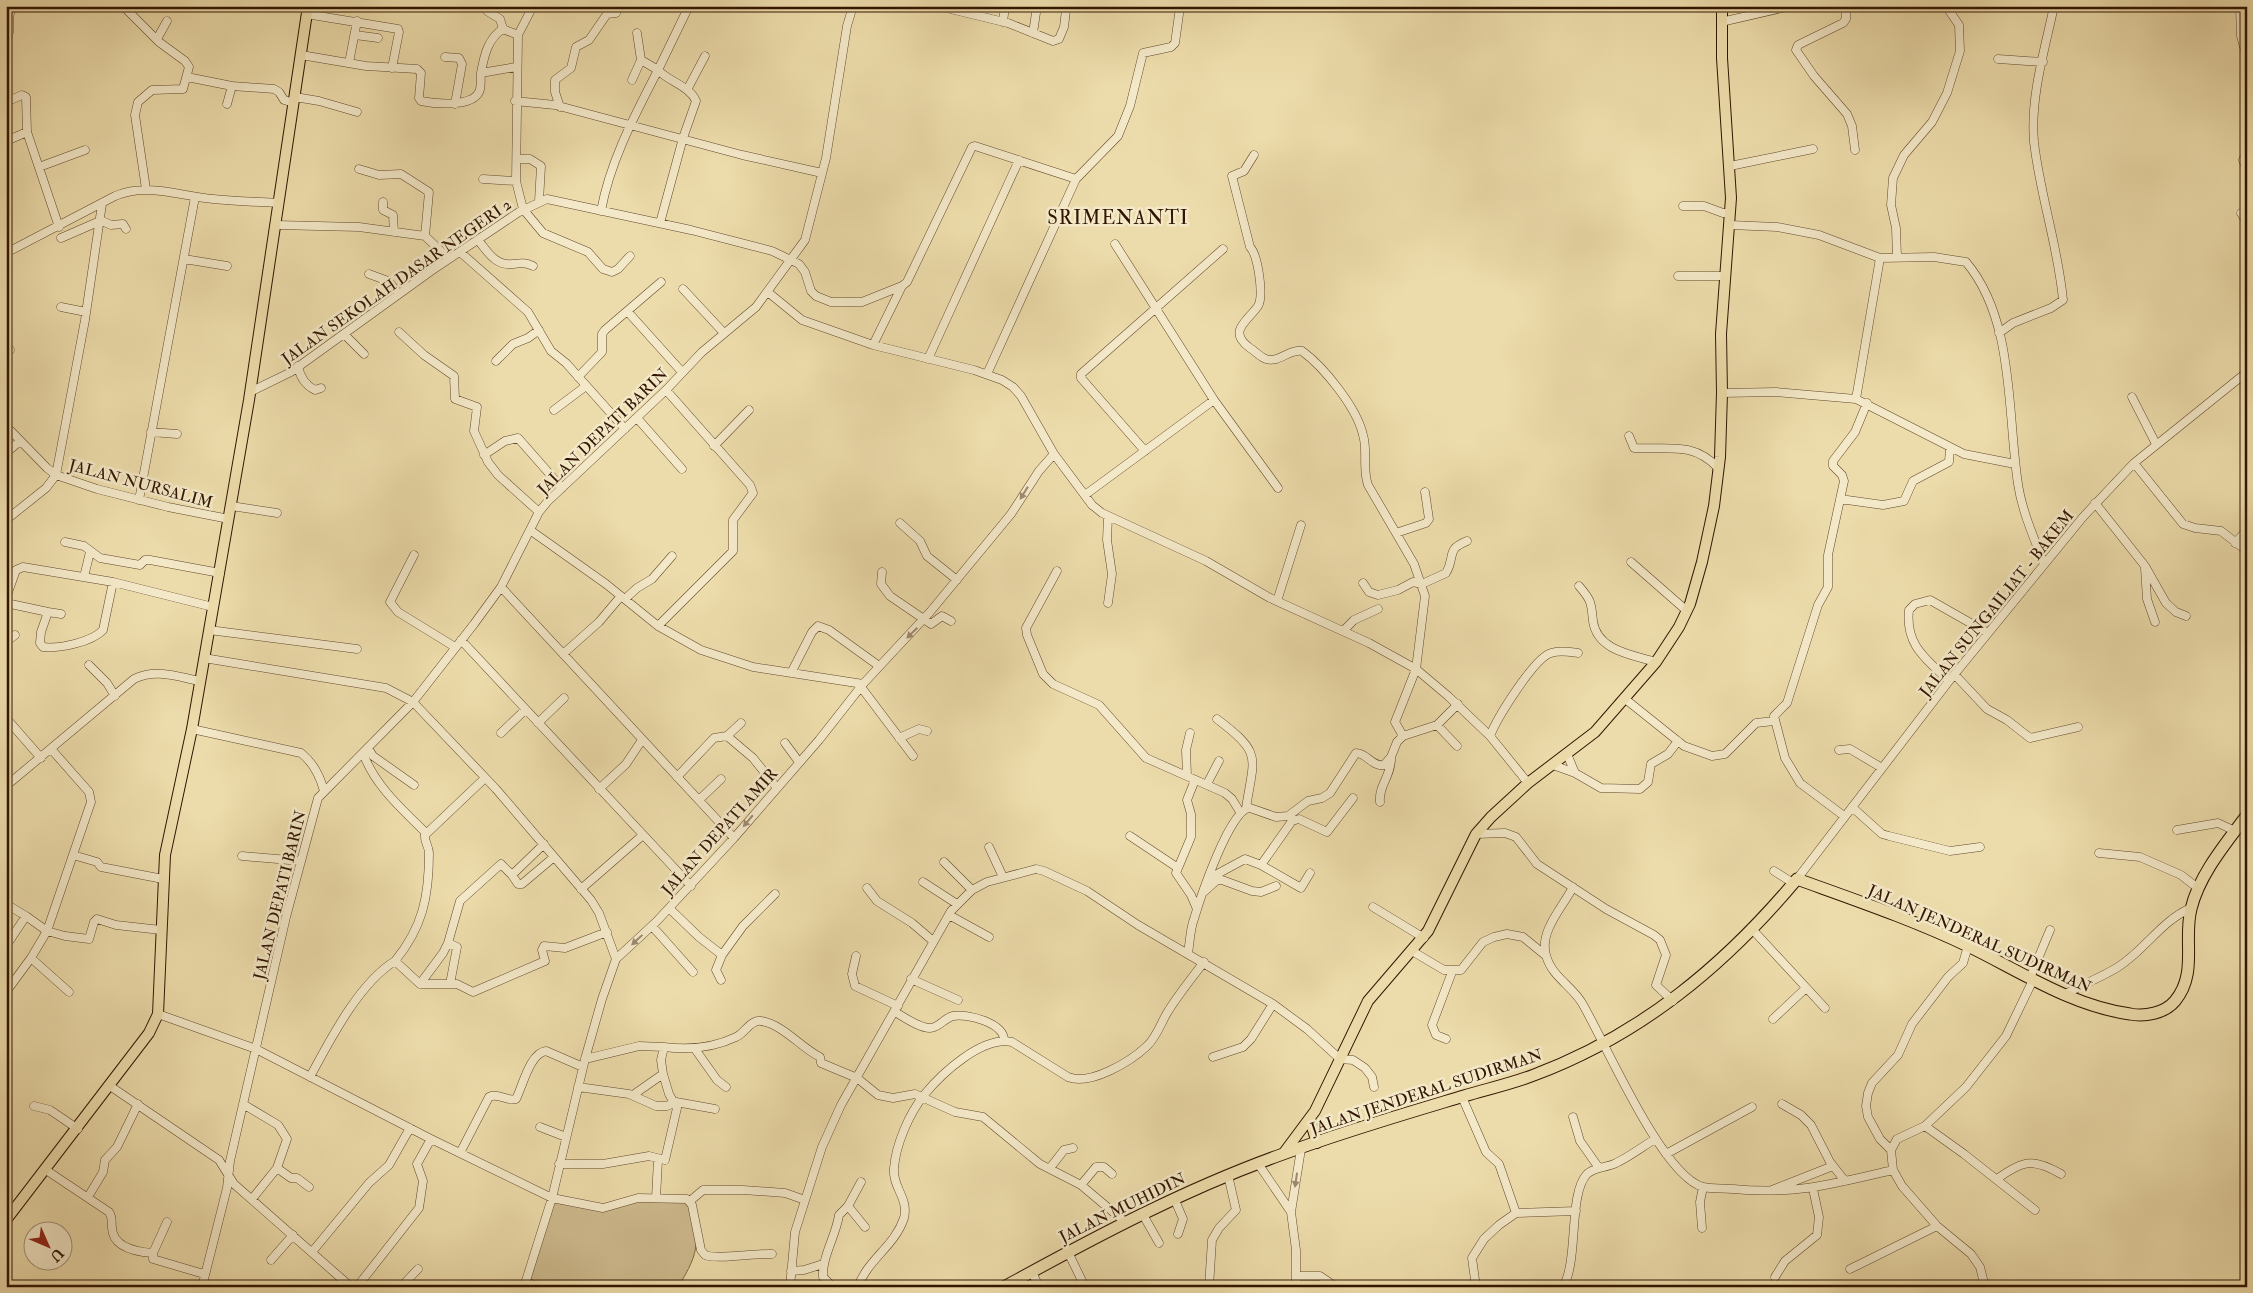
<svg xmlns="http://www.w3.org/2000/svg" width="2253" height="1293" font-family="'IM FELL Double Pica',serif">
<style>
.green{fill:#cdba8e;stroke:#806847}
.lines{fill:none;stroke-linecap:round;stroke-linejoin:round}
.minor-casing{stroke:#61472b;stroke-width:9}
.major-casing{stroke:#321500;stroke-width:12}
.highway-casing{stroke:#321500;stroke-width:13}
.minor{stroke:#f3e8c8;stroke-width:8}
.major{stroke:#eddcab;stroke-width:10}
.highway{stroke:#eddcab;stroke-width:11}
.oneway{fill:#9c896e}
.labels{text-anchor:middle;stroke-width:5;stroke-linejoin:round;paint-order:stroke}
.street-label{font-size:16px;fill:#321500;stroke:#f3e8c8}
.quarter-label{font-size:19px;letter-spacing:1px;fill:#321500;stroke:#f3e8c8}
</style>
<rect width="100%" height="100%" fill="#eddcab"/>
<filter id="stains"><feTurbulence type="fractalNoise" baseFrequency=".004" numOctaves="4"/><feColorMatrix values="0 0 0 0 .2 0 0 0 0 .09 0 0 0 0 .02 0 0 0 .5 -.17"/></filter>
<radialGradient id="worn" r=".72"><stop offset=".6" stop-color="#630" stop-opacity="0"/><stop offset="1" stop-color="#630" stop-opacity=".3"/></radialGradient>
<path class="green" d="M 638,1198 L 687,1199 C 700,1240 701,1250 678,1287 L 546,1287 L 527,1277 L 551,1201 L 600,1208 Z"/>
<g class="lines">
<defs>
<path id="minor" d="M 123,6 L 159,42 L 185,61 L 189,67 L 183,89 L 152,90 L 138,102 L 135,115 L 146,189
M 533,6 L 518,35 L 516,181 L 523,209 L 543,233 L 588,252 L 603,269 L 612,272 L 618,269 L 630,256
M 938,6 L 1008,23 L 1053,41 L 1059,39 L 1064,27 L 1066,10
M 1846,6 L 1846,19 L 1843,23 L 1798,45 L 1796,50 L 1814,76 L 1847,114 L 1852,126 L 1855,150
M 2240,6 L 2241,36 L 2247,58
M 487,11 L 500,19 L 503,29
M 306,14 L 398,29 L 399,32 L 392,68
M 1003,22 L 1005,6
M 1721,22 L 1791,6
M 637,33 L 641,60
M 1033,33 L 1037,6
M 355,35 L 378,38
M 6,39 C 14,29 4,17 14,6
M 157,39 L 167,21
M 301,55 L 366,66 L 417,69 L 421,73 L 419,98 L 421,101 C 435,104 472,107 479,92 C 482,86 480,78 481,73 C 484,56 488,38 503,29 L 518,35
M 445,57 L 459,58 L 462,64 L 455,104
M 1998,59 L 2043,62
M 349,63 L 357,21
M 481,73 L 516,67
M 187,77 L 232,86
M 687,90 L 705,56
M 295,97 L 319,101 L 357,112
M 515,101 L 555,105 L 742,155 L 822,173
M 6,102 L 22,95 L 26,97 L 27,132
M 227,104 L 232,86 L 274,89 L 279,92 L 284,100 L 294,103
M 560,107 L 555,92 L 555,80 L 571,68 L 576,47 L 589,40 L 607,14 L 616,13
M 6,141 L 27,132 L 59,227
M 2247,152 L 2243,160 L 2247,170
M 1254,155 L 1244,171 L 1232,176 L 1250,247 C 1258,255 1264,296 1258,306 C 1247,322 1227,331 1250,348 C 1255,351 1260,357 1266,359 C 1279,363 1289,349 1302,351 C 1324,367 1357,408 1363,435 C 1368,451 1362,468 1368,485 L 1414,564 L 1425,596 L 1416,669 L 1395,722 L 1403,736
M 517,159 L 530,159 L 541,166 L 539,201
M 1730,166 L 1813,149
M 39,167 L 85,150
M 359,169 L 379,175 L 401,174 L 429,192 L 425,236
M 483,179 L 516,181
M 383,202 L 383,210 L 393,215 L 394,232
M 1683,206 L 1704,206 L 1723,213 L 1730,213
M 601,211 C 610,161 635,115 658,70 L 641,60 L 632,80
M 2241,213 L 2247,223
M 100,220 L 111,225 L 123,224 L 126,229
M 660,223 L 683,138 L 696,101 C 690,86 669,82 658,70 L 689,6
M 276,225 L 359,227 L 425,236 L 449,259
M 1730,225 L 1777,227 L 1819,235 L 1880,258 L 1934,257 L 1966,262 C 2015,320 2007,413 2018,484 C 2022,511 2034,538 2044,564
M 61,238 L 100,221
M 478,240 C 488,252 495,266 513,264 C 521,263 525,262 533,266
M 1115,244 L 1214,400 L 1278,488
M 460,252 L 528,312 L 551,351 L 566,363 L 625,429
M 6,253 L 115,196 C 147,182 179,196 213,199 C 235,201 257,202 279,203
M 1897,257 L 1896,228 L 1891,205 L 1893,178 L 1904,155 L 1932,122 L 1947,93 L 1960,51 L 1959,25 L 1946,6
M 184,259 L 227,266
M 369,274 L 388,281 L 399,294
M 1678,276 L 1725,276
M 683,289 L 724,333
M 769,293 L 802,320 L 873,345 L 974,370 L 1002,380 L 1013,387 L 1021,396 L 1054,454 L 1092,505 L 1102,513 L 1206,561 L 1270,598 L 1369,643 L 1416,669 L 1448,696 L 1490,736 L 1528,783
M 61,307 L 86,312
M 628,312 L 682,372
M 399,332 L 424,355 L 454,376 L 455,399 L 477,407 L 474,431 L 488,462 L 498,475 L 539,512
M 1999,333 L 2013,323 L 2051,308 L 2063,300 C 2058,246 2040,195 2034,142 C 2030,97 2045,49 2054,6
M 344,334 L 364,354
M 873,345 L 902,286 L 907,282 L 972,147 L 975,146 L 1076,179
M 6,350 L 10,350
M 928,359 L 1019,160
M 496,361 L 513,344 L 528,338 L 539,330
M 298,366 C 300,377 305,385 315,390 L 321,388
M 987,374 L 1076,179 L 1118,136 L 1130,106 L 1143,53 L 1171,47 L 1175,43 L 1180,7
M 578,377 L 602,352 L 602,334 L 605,330 L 661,282
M 250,392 L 291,372 L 431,271 L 519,212 L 547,199 L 691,230 L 772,251 L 799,264 L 805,272 L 811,291 L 816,296 L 831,302 L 862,302 L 902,286
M 1722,393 L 1776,392 L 1856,399 L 1964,454 L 2015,464
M 2132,397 L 2156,444
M 1856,399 L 1880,258
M 554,410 L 586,386
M 637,418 L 682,469
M 6,426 L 47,468 L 56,475 L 97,489 L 168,507 L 229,519
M 151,432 L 177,434
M 1629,436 L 1634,448 C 1667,450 1693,441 1718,468
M 714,446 L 749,410
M 1145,451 L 1081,378 L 1081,374 L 1223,249
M 6,453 L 20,441
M 484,455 L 505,441 L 518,438 L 562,488
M 2134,463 L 2183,524 L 2195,528 L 2221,531 L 2247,551
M 1085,495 L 1214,400
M 1840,499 L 1883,505 L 1904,501 L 1913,481 L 1949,462 L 1950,448
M 139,500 L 195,197
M 2095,503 L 2145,566 L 2166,603 L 2176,612 L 2186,616
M 231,506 L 277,513
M 6,520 L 46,488 L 56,475 L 85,320 L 102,204
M 900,523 L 920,541 L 927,556 L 957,580
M 530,530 L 606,584 L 658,626 L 701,650 L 753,667 L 863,684
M 1396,533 L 1426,523 L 1429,519 L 1425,492
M 65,542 L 84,546 L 100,558 L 140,565 L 145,560 L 150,560 L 220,573
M 2235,543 L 2247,530
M 414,555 L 390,602 L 398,612 L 455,647
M 1631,562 L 1687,611
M 2145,568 L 2147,599 L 2155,622
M 1057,571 L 1026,628 L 1027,635 L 1043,674 L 1053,684 L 1099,705 L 1146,758 L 1225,793 L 1232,799 L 1240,812
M 882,572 L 881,584 L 890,596 L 931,624 L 942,616 L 951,621
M 84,577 L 90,552
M 1363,583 L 1369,592 L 1378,595 L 1398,590 L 1413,582 L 1422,584 L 1446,573 C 1456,556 1445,550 1467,541
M 1579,586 C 1592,601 1591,603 1593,621 C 1597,651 1633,655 1656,662
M 501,587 L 734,838
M 6,598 L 16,570 L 23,567 L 113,582 L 213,607
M 625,599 L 637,588 L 652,579 L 672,556
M 1277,601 L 1301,525
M 6,603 L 48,612 L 41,632 L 40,643 L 43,647 C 59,649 92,642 103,630 L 113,582
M 1108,603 L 1112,574 L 1107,540 L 1108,517
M 48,612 L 61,614
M 658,626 L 733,551 L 733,520 L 753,493 L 750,485 L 666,390
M 209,630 L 357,649
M 1344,630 L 1354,620 L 1378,609
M 461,640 L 691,886
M 6,642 L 15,635
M 563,654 L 599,622 L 621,596
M 204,658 L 386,688 L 413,702 L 496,789 L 591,900 L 599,913 L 616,959
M 89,665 L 107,683 L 115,696
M 791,673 L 812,632 L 818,626 L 829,630 L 879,666
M 1955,675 L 1987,709 L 2007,720 L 2030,738 L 2078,727
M 1949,681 C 1926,659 1905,645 1909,610 L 1915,604 L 1930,600 L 1988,633
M 861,687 L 913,756
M 1624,698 L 1684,746 L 1712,756 L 1725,754 L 1756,723 L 1774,721
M 6,718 L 41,758
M 1217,719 C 1263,754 1254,756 1246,808
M 538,723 L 564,698
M 1437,725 L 1457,746
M 192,729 L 301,753 C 314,763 320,776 324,791
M 501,733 L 525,710
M 727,736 L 753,758 L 777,788
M 1490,736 C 1497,718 1534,658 1551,653 C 1560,650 1570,652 1578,653
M 899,738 L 919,729 L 927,731
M 785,743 L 799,762
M 368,748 L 373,756 L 414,785
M 1839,750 L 1850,749 L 1882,768
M 363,753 C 375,786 402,809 426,833
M 1567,754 L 1575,773 L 1601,788 L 1640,789 L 1648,782 L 1651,764 L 1668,754 L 1678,741
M 1553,765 L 1575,773
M 1187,776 L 1186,750 L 1190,733
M 677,777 L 714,738 L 727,736 L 741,723
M 485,778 L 425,835 C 424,842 429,846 429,853 C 429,896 423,927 395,961 L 420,984 L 457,984 L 473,992 L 545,961 L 542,950 L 544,946 L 565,948 L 607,932
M 1195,780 L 1187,800 L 1191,814 L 1191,837 L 1176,873 L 1191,895 L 1197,909
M 1207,784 L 1219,761
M 6,786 L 134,679 C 155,668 178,677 200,681
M 599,789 L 626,764 L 642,740
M 699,800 L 721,779
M 1380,802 C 1378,786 1392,775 1391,757
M 1852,807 L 1882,834 L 1889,836 L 1950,851 L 1980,847
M 1844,816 L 1800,783 L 1785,758 L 1774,716 L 1787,703 L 1818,605 L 1828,587 L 1828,555 L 1844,481 L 1842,475 L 1833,466 L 1833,461 L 1855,432 L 1867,403
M 2177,830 L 2218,823 L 2235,831
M 1476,834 L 1505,833 L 1516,837 L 1537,864 L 1606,909 L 1654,935 L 1660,940 L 1666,955 L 1656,985 L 1673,1001
M 1130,836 L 1178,868
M 989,847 L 1003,877
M 2099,853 L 2140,857 L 2181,875 L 2199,889
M 73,855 L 97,862 L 101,867 L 163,879
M 242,856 L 301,861
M 944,862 L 972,890
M 1261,865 L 1292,821 L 1299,819 L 1327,832 L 1353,798
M 1774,871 L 1793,883
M 512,875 L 518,884 L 522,884 L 554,857
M 1208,879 L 1245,859 L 1261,865 L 1301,888 L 1310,873
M 1797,879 L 1949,681 L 2083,517 L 2134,463 L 2247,372
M 923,882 L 957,904
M 1573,887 C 1563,907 1539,931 1546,955 C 1551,976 1572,986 1582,1003 C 1605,1042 1662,1176 1703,1187 C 1712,1189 1723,1188 1733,1189 C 1794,1195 1834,1184 1893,1170
M 867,888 L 877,901 L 912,923 L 933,941
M 581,889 L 643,835
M 1205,891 L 1217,880 L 1222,880 L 1252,891 L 1261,892 L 1276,886
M 11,907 L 26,916
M 1373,907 L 1424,938
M 669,908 L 699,937 L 722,955 L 716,970 L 721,980
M 949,915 L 989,937
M 652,926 L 693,972
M 1751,928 L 1825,1008
M 6,946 L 26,916 L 47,931 L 65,936 L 89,939 L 94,922 L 97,919 L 116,925 L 161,930
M 1412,951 L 1444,970 L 1461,970 L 1483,942 L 1494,937 L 1507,934 L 1523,937 L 1545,955
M 1188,953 C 1190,942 1190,929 1194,919 C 1200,899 1230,808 1250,808 L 1276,817 L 1288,816 L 1308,801 L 1322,798 L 1330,793 L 1356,753 C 1367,753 1372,767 1384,765 L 1391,757 L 1397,742 L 1403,736 L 1437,725 L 1458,704
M 722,955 L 743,926 L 775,894
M 856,956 L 852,974 L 855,986 L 898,1006
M 31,958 L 69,992
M 2030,978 L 2050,930
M 911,979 L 958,1000
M 420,984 L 443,953 L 448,943
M 450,984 L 457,947 L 448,943 L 460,901 L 501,864 L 512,875 L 544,844
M 6,992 L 31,958 L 47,931 L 91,802 L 89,792 L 52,750
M 2066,994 C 2083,984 2102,977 2118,967 C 2145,950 2161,921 2191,908
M 895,1012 C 904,1017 919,1028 930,1028 C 939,1028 944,1018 953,1016 C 967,1013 1005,1023 1004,1041
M 158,1014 L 256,1049 L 431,1139 L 552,1198 L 603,1208 L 638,1198 L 687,1199 L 692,1205 L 701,1250 L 705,1255 C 716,1260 756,1253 772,1254
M 1773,1019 L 1806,988
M 1446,1039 L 1436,1035 L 1432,1025 L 1452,972
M 695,1049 L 717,1080 L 726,1087
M 1213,1057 L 1243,1047 L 1251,1039 L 1273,1004
M 585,1059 L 639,1046 L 664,1047
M 310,1077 C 330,1040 359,983 395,961
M 110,1086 L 219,1160 L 234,1184 L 351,1287
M 578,1087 L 629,1094 L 656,1106 L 667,1106 L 676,1102 L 715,1109
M 633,1095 L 663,1074 L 661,1060 L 664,1047 C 688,1050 713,1048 736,1037 C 744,1034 751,1019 761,1021 C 784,1025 800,1047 820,1057 L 821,1063 L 857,1078 L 878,1095 L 893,1098 L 915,1094 L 955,1112 L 983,1117 L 1040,1164 L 1081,1185 L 1125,1222
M 1462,1097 L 1486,1152 L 1499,1164 L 1516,1213
M 243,1104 L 278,1125 L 287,1139 L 277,1168 L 252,1199
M 1782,1104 L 1801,1115 L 1811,1125 L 1830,1162 L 1845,1181
M 34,1106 L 50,1110 L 78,1129
M 1573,1117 L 1580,1141 L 1599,1168
M 1925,1126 L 1964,1154 L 2035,1210
M 540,1127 L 566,1137
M 1891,1150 L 1880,1139 L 1868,1117 L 1866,1106 L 1868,1093 L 1872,1083 L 1898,1055 L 1912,1024 L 1948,977 L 1963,963 L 1968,946
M 460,1153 L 489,1097 C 498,1092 507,1102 516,1099 C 523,1085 530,1053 546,1051 L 583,1067
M 1666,1154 L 1752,1107
M 559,1164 L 603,1164 L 649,1156 L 665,1160 L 677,1108 L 669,1094 L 663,1074
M 1259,1165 L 1291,1212
M 277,1168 L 291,1178 L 297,1178 L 309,1187
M 1050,1168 L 1064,1150 L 1073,1148
M 46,1170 L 109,1212 C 113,1218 111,1221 112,1228 C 113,1248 138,1252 153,1253
M 1997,1179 C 2023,1160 2033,1158 2061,1174
M 1081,1185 L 1096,1167 L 1104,1167 L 1112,1174
M 1772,1190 L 1833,1166
M 88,1197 L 103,1172 L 105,1160 L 117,1147 L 138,1104
M 656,1198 L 658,1160
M 1174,1198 L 1183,1219 L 1178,1234
M 690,1201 L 703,1190 L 743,1190 L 785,1193 L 805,1200
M 848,1206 L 865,1227
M 1142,1213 L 1159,1243
M 167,1222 L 153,1253 L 153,1259 L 204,1274
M 1702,1228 L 1700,1202 L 1703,1187
M 312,1252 L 369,1183 L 389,1165 L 410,1128
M 1068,1252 L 1085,1287
M 271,1260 L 293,1235
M 1850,1269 L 1937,1226
M 791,1271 L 804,1270 L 823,1264
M 1032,1272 L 1039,1287
M 1296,1276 L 1320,1276 L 1336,1287
M 1775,1277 L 1785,1261 L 1817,1235 L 1819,1217 L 1813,1189
M 202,1287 L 227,1188 L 230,1161 L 286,917 L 318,798 L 413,702 L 474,624 L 501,587 L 539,512 L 548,501 L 666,390 L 702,352 L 756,307 L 805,240 L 826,158 L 847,26 L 853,6
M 357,1287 L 419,1208 L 423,1181 L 417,1164 L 431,1139
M 401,1287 L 418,1269
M 524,1287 L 552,1198 L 585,1059 L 602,999 L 616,959 L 656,922 L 734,838 L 819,740 L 863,684 L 930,612 L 1011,514 L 1039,471 L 1054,454
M 790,1287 L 795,1232 L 822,1147 L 841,1105 L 951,911 L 972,890 L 987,882 L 1036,869 L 1044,871 L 1087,891 L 1138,925 L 1273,1004 L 1307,1029 L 1340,1059 L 1353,1060 L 1365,1068 L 1372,1077 L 1374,1087
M 833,1287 L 823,1277 C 822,1256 836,1236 839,1215 L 848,1206 L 861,1182
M 858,1287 C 867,1260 895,1246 904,1218 C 909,1198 892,1187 894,1168 C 896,1144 909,1114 924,1095 C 942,1073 982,1036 1012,1042 L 1068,1077 C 1090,1086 1130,1062 1147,1046 C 1156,1038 1161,1023 1167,1013 C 1178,995 1191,979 1204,962
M 1209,1287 L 1212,1240 L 1219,1228 L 1236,1210 L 1228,1175
M 1296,1287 L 1296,1250 L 1291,1212 L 1301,1149
M 1476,1287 L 1472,1258 L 1484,1239 L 1499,1225 L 1516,1213 L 1576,1211
M 1563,1287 C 1579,1260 1568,1194 1587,1174 C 1594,1167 1606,1168 1616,1163 C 1629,1157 1642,1147 1655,1139
M 1985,1287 L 1980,1267 L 1971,1254 L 1937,1226 L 1902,1186 L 1893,1170 L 1891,1150 L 1897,1139 L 1925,1126 L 1966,1087 L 2006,1036 L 2033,980"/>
<path id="major" d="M 1310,1120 L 1317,1143
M 1283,1154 L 1315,1111 L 1368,1001 L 1428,931 L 1476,834 L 1491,817 L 1528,783 L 1595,732 L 1656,662 L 1679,627 L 1690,604 L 1702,562 L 1714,506 L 1720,457 L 1722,393 L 1721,334 L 1731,198 L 1722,58 L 1722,6
M 6,1220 L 149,1033 L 158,1014 L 165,855 L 192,729 L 249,400 L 308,6"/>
<path id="highway" d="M 1004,1287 C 1095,1237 1185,1189 1283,1154 C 1342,1132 1404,1114 1464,1096 C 1487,1089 1511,1084 1534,1075 C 1641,1035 1724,966 1797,879 C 1855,900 1914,920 1970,947 C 2021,972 2072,1006 2130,1014 C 2145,1017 2165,1013 2175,1001 C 2198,973 2183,940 2191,909 C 2199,875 2226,843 2247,815"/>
</defs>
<use href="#minor" class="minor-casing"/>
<use href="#major" class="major-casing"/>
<use href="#highway" class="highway-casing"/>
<use href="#minor" class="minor"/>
<use href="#major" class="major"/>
<use href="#highway" class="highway"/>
</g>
<defs><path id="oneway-solid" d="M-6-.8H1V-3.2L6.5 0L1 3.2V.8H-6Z" transform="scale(1.25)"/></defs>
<g class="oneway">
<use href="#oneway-solid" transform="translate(1024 493) rotate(122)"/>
<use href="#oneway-solid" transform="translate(912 633) rotate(135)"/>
<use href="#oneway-solid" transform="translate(748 821) rotate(130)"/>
<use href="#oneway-solid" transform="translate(637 940) rotate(137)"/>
<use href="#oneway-solid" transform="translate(1296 1180) rotate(98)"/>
</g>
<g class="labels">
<g class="street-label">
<text transform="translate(396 281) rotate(-35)" y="6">JALAN SEKOLAH DASAR NEGERI 2</text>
<text transform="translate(602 431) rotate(-44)" y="6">JALAN DEPATI BARIN</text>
<text transform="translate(141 483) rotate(15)" y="6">JALAN NURSALIM</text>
<text transform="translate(1996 603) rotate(-51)" y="6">JALAN SUNGAILIAT - BAKEM</text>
<text transform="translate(719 831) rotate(-48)" y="6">JALAN DEPATI AMIR</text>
<text transform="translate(279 895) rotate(-76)" y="6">JALAN DEPATI BARIN</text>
<text transform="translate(1980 938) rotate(24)" y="6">JALAN JENDERAL SUDIRMAN</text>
<text transform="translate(1426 1091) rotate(-18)" y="6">JALAN JENDERAL SUDIRMAN</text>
<text transform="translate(1122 1207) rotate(-26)" y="6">JALAN MUHIDIN</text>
</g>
<g class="quarter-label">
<text x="1118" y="224">SRIMENANTI</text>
</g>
</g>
<rect width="2253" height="1293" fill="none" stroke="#eddcab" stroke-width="25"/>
<rect x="8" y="8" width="2238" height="1278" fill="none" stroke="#321500" stroke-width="2.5"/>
<rect x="12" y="12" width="2228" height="1268" fill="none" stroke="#321500"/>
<g transform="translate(48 1246) rotate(135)"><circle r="24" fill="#f3e8c8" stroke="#a69478"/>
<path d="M0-4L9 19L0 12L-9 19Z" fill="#8f2418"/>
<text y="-8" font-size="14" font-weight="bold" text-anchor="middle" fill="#321500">U</text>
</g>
<rect width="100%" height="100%" filter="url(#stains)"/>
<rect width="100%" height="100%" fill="url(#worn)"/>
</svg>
